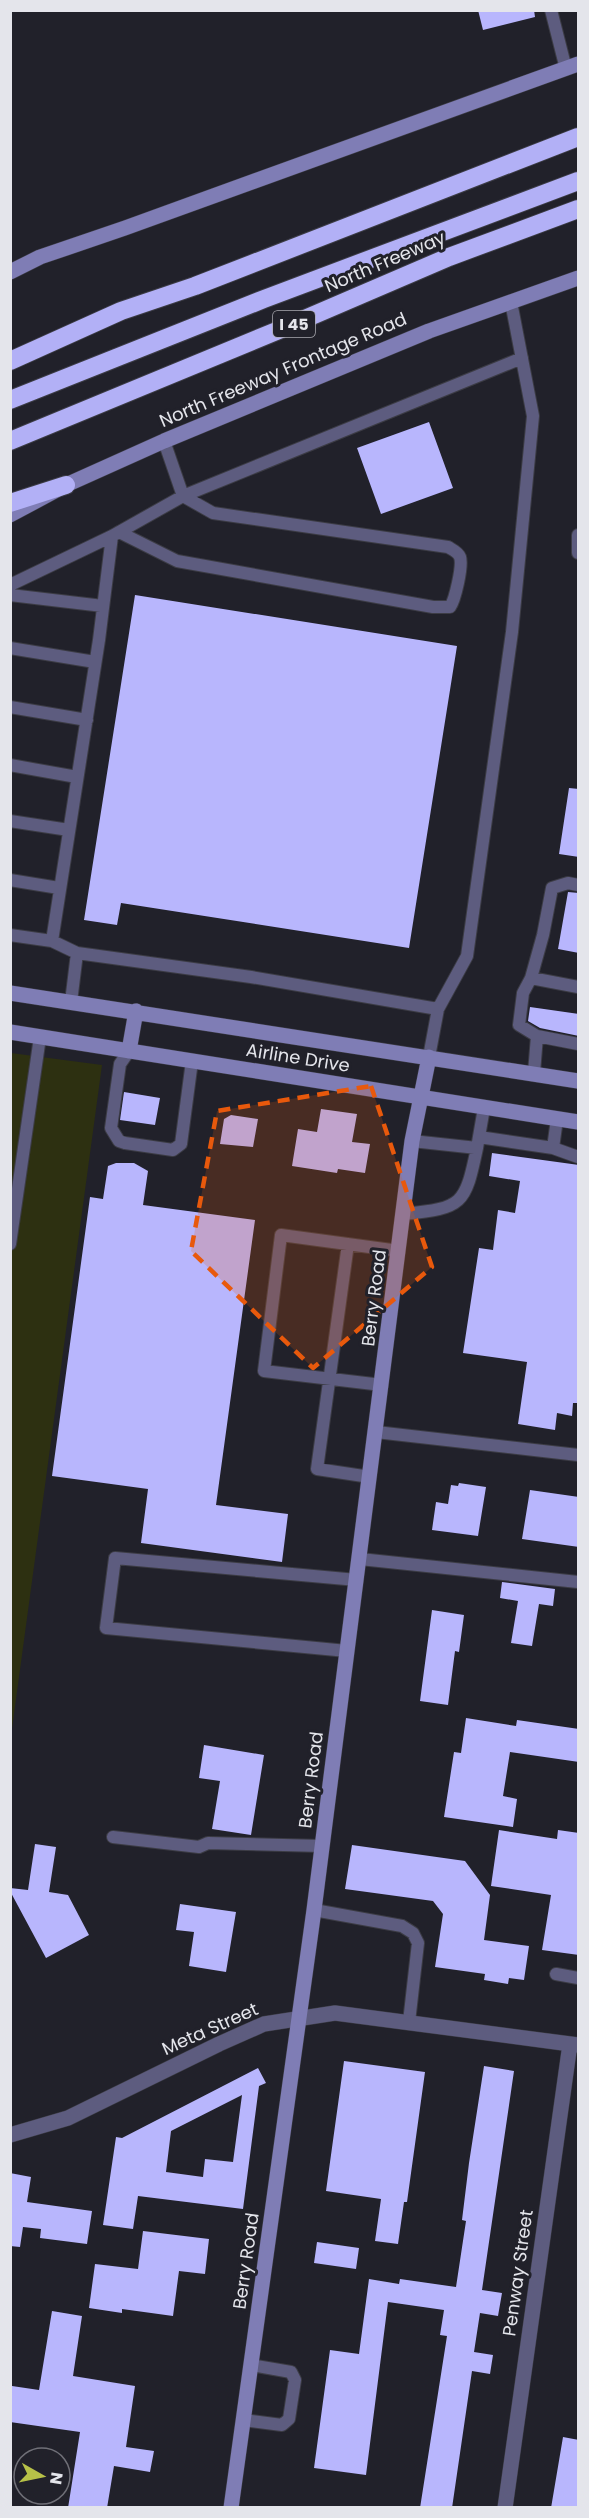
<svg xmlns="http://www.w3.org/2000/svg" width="589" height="2518" font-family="Poppins,sans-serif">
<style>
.green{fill:#2d3011}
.building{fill:#b8b6fd;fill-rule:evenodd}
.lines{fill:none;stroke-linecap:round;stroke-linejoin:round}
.lane-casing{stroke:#3c3c45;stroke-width:14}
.street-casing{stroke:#3c3c45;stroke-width:16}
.secondary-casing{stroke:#3c3c45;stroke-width:16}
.highway-casing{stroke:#3c3c45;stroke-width:20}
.lane{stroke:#5d5c7f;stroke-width:12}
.street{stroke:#5d5c7f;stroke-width:15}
.secondary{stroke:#7f7db5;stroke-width:15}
.highway{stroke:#b2b0f6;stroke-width:18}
.marked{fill:#e8590c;fill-opacity:0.2;stroke:#e8590c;stroke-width:4.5;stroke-dasharray:12 8;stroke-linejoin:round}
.labels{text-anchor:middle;stroke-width:6;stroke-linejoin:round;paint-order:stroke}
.shield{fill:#21212a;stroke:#aaaab1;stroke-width:1.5}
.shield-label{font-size:16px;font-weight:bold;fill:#e4e5eb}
.street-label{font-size:18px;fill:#e4e5eb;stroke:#21212a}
</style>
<rect width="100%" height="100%" fill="#21212a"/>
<path class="green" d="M 11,1053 L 102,1065 L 11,1736 L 12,1098 Z"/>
<path class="building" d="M 478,10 L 534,10 L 535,17 L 483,30 Z
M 429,422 L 453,488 L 381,514 L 357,448 Z
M 135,595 L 457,646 L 409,948 L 121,903 L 117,925 L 84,920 Z
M 569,788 L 579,789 L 579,857 L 559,854 Z
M 568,892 L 579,893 L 579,953 L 558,949 Z
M 530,1007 L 579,1014 L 579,1036 L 540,1028 L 528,1021 Z
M 124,1092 L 160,1098 L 155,1125 L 120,1120 Z
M 321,1109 L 357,1114 L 352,1142 L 370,1144 L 365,1173 L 338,1169 L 337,1173 L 292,1166 L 298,1129 L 317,1132 Z
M 231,1115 L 258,1119 L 253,1147 L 220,1144 L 224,1119 Z
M 492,1153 L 579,1165 L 579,1403 L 573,1403 L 572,1416 L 557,1413 L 555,1430 L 518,1424 L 527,1362 L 463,1353 L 479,1248 L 493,1250 L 498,1210 L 515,1213 L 520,1181 L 489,1176 Z
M 116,1163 L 134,1163 L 148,1171 L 143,1205 L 255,1220 L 216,1505 L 288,1514 L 282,1562 L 141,1543 L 148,1489 L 52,1476 L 90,1197 L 103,1199 L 108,1166 Z
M 459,1483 L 486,1487 L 478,1536 L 432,1530 L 436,1502 L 448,1504 L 451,1485 L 458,1486 Z
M 530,1490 L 579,1497 L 579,1547 L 522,1539 Z
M 502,1582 L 555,1589 L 553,1606 L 539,1604 L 532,1646 L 511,1643 L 518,1601 L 500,1598 Z
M 432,1610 L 464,1615 L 459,1652 L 455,1651 L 448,1705 L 420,1701 Z
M 466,1718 L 516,1726 L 517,1720 L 579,1729 L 579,1762 L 510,1752 L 503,1796 L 517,1799 L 513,1827 L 444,1817 L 454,1752 L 461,1753 Z
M 204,1745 L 264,1755 L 251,1835 L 212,1829 L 220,1781 L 199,1778 Z
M 499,1830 L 557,1839 L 558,1830 L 579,1833 L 579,1955 L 542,1950 L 551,1895 L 491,1886 Z
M 35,1844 L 56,1847 L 49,1892 L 68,1895 L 89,1935 L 46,1958 L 10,1891 L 10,1888 L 28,1890 Z
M 352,1845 L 465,1861 L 490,1895 L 484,1940 L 529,1946 L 524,1980 L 509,1978 L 508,1984 L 484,1980 L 485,1974 L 435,1967 L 443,1914 L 433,1901 L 345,1889 Z
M 180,1904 L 236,1912 L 226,1972 L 189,1966 L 194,1932 L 176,1930 Z
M 344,2061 L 425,2072 L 407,2202 L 404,2202 L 398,2244 L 375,2241 L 381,2199 L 326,2191 Z
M 484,2066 L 514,2071 L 482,2290 L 502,2293 L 498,2316 L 480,2313 L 474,2352 L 493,2355 L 490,2374 L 472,2371 L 452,2508 L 420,2508 L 447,2336 L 440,2335 L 444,2310 L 388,2302 L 366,2475 L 314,2468 L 330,2350 L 359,2354 L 369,2279 L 399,2284 L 400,2279 L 456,2287 L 466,2221 L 462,2220 L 469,2163 Z
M 258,2068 L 266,2083 L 259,2086 L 243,2209 L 138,2196 L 133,2229 L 103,2225 L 116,2137 L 122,2138 ZM 242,2095 L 233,2162 L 205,2159 L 203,2177 L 166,2172 L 171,2131 Z
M 10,2173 L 31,2177 L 27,2202 L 92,2211 L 87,2244 L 40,2238 L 41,2229 L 23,2227 L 20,2247 L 10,2246 Z
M 143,2231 L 209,2239 L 205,2274 L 179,2271 L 173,2316 L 122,2309 L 122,2313 L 89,2308 L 95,2264 L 138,2269 Z
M 317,2242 L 359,2248 L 356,2269 L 314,2263 Z
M 52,2311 L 82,2316 L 73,2376 L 135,2386 L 126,2447 L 154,2451 L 150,2472 L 114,2466 L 107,2508 L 68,2508 L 80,2432 L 10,2422 L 12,2386 L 39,2390 Z
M 563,2437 L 579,2440 L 579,2508 L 551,2508 Z"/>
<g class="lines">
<defs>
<path id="lane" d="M 551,10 L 566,69
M 119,532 L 177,561 L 433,607 L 450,607 C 455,600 463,566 460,557 C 458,552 453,550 448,547 L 213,513 L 183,496 L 164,441
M 578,535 L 578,553
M 10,585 L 112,536 L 183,496 L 522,358
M 10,595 L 103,606
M 10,648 L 95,662
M 10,707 L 87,720
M 10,765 L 77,777
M 10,821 L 69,830
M 10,880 L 59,888
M 10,935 L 52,941 L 77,953 L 251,977 L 438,1009
M 52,941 L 99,640 L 112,536
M 531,978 L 578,987
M 71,1002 L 77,953
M 537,1036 L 519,1025 L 523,993 L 531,978 L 543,935 L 552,888 L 568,883 L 578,885
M 129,1051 L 120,1064 L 111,1128 L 119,1141 L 125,1143 L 173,1150 L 181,1144 L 192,1061
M 429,1057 L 438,1009 L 467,956 L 512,632 L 533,416 L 511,302
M 534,1073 L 537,1036 L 578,1044
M 479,1137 L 553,1148 L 557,1119
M 412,1141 L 477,1148 L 484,1108
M 553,1148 L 578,1157
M 404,1214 C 463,1208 465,1205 477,1148
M 10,1244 L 40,1037
M 348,1244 L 317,1469 L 370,1477
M 382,1385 L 264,1371 L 281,1235 L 399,1251
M 376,1432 L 578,1455
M 360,1559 L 578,1582
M 347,1651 L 106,1628 L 115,1558 L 357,1580
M 113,1837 L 199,1847 L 208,1843 L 322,1846
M 314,1910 L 402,1926 L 413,1933 L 418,1943 L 409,2022
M 556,1974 L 578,1978
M 243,2420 L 282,2425 L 289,2419 L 295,2380 L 291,2372 L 251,2365"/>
<path id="street" d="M 10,2135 L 68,2118 L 219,2044 L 264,2024 L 335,2013 L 578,2045
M 505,2508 L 570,2044"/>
<path id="secondary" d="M 10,272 L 40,257 L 125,228 L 578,64
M 10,515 L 66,485 L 164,441 L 429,331 L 578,278
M 10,993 L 578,1081
M 10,1032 L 578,1122
M 129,1051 L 136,1011
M 231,2508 L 314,1910 L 412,1141 L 429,1057"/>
<path id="highway" d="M 10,361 L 121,311 L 195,286 L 578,137
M 10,400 L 264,299 L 578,181
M 10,441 L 279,330 L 449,257 L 578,209
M 10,503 L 66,485"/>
</defs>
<use href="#lane" class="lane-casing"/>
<use href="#street" class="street-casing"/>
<use href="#secondary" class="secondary-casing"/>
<use href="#highway" class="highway-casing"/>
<use href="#lane" class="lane"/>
<use href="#street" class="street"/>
<use href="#secondary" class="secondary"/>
<use href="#highway" class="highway"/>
</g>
<path class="marked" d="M 371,1086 L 432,1267 L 313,1368 L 191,1251 L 217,1111 Z"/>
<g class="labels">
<rect class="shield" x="273" y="311" width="42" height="26" rx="4.5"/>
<g class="shield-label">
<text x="294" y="330">I 45</text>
</g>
<g class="street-label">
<text transform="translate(385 262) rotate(-23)" y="6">North Freeway</text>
<text transform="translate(283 370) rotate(-23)" y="6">North Freeway Frontage Road</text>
<text transform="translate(298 1058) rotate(9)" y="6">Airline Drive</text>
<text transform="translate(374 1298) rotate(-83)" y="6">Berry Road</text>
<text transform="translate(311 1780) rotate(-83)" y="6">Berry Road</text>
<text transform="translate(210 2029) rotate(-24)" y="6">Meta Street</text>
<text transform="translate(246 2261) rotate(-82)" y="6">Berry Road</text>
<text transform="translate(518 2273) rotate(-82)" y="6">Penway Street</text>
</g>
</g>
<rect width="589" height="2518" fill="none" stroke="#e4e5eb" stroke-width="24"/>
<g transform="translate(42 2476) rotate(99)"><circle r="28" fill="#21212a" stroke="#6f6f77" stroke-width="1.5"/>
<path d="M0-4.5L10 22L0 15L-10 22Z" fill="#b7c148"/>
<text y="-9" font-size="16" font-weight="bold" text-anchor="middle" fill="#e4e5eb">N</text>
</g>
</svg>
